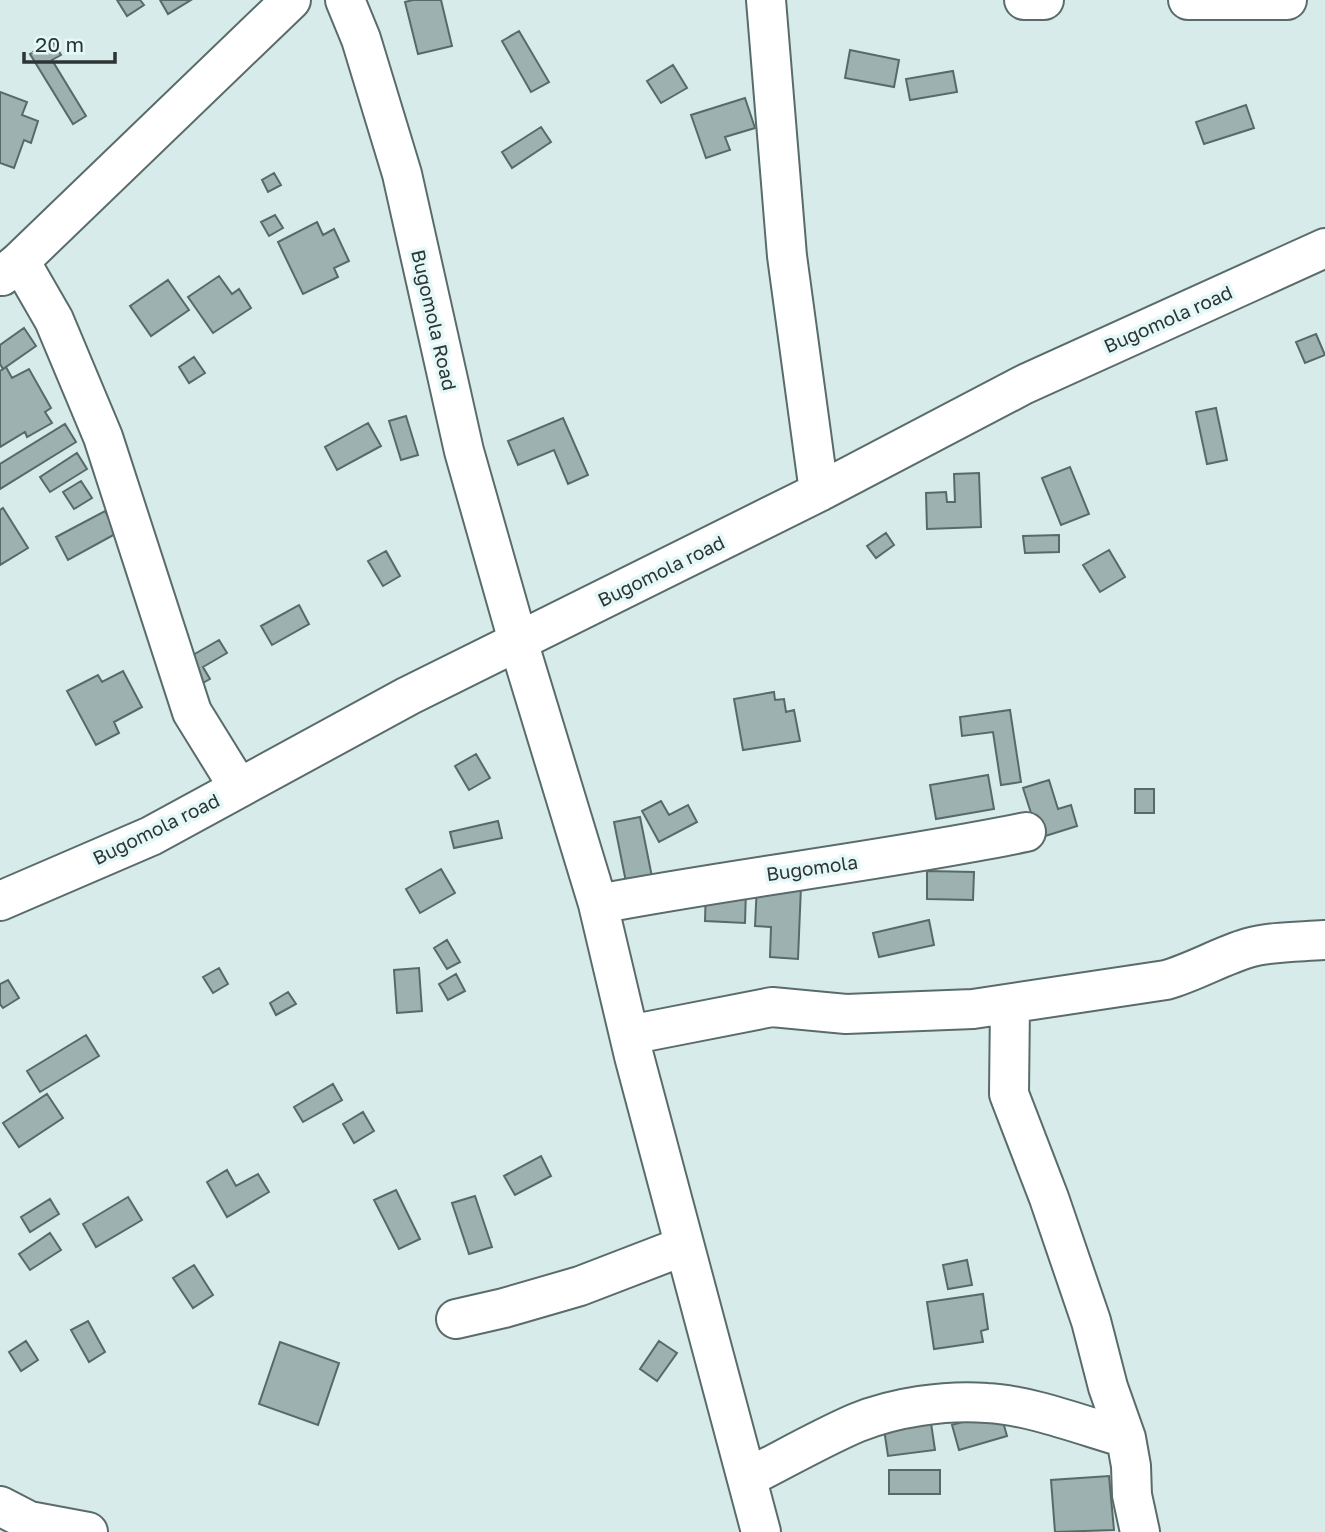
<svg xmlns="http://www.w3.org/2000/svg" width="1325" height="1532" font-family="'Golos Text',sans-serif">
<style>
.building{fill:#9eb1b1;stroke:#586969;stroke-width:2}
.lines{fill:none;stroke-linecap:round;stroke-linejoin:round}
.minor-casing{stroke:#596b6b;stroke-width:42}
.minor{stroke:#fff;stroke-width:38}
.labels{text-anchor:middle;stroke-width:7;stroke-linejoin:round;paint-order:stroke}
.street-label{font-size:19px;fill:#2d3434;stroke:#e4f8f8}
</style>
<rect width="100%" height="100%" fill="#d7ebea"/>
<path class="building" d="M 117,0 L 140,0 L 144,5 L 127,16 Z
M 160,0 L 191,0 L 168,14 Z
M 413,0 L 441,0 L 452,46 L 418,54 L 405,2 Z
M 519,31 L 549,82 L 531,92 L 502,41 Z
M 52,40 L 61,55 L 52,60 L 86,116 L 73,124 L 30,54 Z
M 850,50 L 899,60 L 894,87 L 845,78 Z
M 673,65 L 687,88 L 661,103 L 647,81 Z
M 953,71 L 957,92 L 910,100 L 906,79 Z
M 0,92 L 27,102 L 22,115 L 38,121 L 31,143 L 24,140 L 14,168 L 0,163 Z
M 745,98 L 755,128 L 725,137 L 730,150 L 706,158 L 691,115 Z
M 1246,105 L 1254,128 L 1204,144 L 1196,122 Z
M 541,127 L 551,142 L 512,168 L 502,152 Z
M 274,173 L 281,185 L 268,192 L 262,180 Z
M 275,215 L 283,228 L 269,236 L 261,222 Z
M 317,222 L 323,235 L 334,229 L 349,261 L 334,268 L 338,277 L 303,294 L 278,242 Z
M 219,276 L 232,294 L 239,289 L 251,308 L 213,333 L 188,297 Z
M 168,280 L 189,310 L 151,336 L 130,306 Z
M 24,328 L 36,346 L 3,369 L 0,364 L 0,345 Z
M 1316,334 L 1325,355 L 1305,363 L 1296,342 Z
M 194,357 L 205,373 L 189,383 L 179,367 Z
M 6,367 L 12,378 L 29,369 L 51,408 L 45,412 L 52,423 L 27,437 L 25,432 L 0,447 L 0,371 Z
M 1216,408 L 1227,460 L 1207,464 L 1196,412 Z
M 406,416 L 418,455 L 401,460 L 389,421 Z
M 563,418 L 588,475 L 568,484 L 554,450 L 518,465 L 508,441 Z
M 368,423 L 381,446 L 337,470 L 325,447 Z
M 65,424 L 76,442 L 0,489 L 0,464 Z
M 77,453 L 87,469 L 50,492 L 40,477 Z
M 1070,467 L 1089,514 L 1061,525 L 1042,478 Z
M 979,473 L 981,527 L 927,529 L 926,493 L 946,492 L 947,502 L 955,502 L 954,474 Z
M 81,481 L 92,498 L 74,509 L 63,492 Z
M 3,508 L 28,548 L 0,565 L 0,510 Z
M 105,511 L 117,533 L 68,560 L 56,537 Z
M 886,533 L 894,545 L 876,558 L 867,546 Z
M 1059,535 L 1059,552 L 1025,553 L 1023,536 Z
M 1109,550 L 1125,577 L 1100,592 L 1083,565 Z
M 386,551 L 400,576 L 383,586 L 368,561 Z
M 299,605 L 309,624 L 272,645 L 261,626 Z
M 219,640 L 227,653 L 203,667 L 210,679 L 194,688 L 179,663 Z
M 123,671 L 142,707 L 114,722 L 119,733 L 96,745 L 67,691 L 98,675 L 102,682 Z
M 774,692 L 775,700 L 784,699 L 786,712 L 794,710 L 800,741 L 743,750 L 734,699 Z
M 1010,710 L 1021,782 L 1001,785 L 993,732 L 962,736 L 960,717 Z
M 476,754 L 490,778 L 469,790 L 455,766 Z
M 988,775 L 994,809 L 936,819 L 930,785 Z
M 1049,780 L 1058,809 L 1071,805 L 1077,826 L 1039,838 L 1023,788 Z
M 1135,789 L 1154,789 L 1154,813 L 1135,813 Z
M 661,801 L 669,815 L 688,805 L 697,822 L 659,842 L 642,811 Z
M 640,817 L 652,877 L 626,882 L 614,822 Z
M 498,821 L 502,838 L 454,848 L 450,832 Z
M 441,869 L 455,893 L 420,913 L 406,889 Z
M 927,871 L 974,872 L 973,900 L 927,899 Z
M 757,884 L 801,886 L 798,959 L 770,957 L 771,927 L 755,926 Z
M 706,887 L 746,889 L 745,923 L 705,921 Z
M 929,920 L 934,945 L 879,957 L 873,933 Z
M 447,940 L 460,962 L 447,969 L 434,948 Z
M 219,968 L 228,984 L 213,993 L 203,977 Z
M 419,968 L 422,1011 L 397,1013 L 394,970 Z
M 456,974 L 465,991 L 448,1000 L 439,984 Z
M 8,980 L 19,998 L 3,1008 L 0,1004 L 0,984 Z
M 288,992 L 296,1004 L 276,1015 L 270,1003 Z
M 86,1035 L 99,1056 L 40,1092 L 27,1071 Z
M 333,1084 L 342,1100 L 303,1122 L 294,1107 Z
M 47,1094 L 63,1118 L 19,1147 L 3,1123 Z
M 363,1112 L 374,1131 L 354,1143 L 343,1124 Z
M 541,1156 L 551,1176 L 515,1195 L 504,1176 Z
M 227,1170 L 236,1186 L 258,1174 L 269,1192 L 227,1217 L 207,1182 Z
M 396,1190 L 420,1239 L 399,1249 L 374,1200 Z
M 475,1196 L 492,1247 L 469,1254 L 452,1203 Z
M 128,1197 L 142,1220 L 96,1247 L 83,1224 Z
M 50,1199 L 59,1214 L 30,1232 L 21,1217 Z
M 50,1233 L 61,1250 L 30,1270 L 19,1254 Z
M 967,1260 L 972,1285 L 948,1289 L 943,1265 Z
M 194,1265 L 213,1295 L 193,1308 L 173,1278 Z
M 983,1294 L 988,1329 L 981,1331 L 983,1342 L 934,1349 L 927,1302 Z
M 88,1321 L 105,1352 L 89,1362 L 71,1330 Z
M 26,1341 L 38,1360 L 21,1371 L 9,1352 Z
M 659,1341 L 677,1353 L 657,1381 L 640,1369 Z
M 280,1342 L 339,1363 L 318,1425 L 259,1404 Z
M 1000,1411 L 1007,1436 L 959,1450 L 952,1425 Z
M 931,1423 L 935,1450 L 888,1456 L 884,1429 Z
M 889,1470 L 940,1470 L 940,1494 L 889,1494 Z
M 1109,1476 L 1114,1530 L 1055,1532 L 1051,1480 Z"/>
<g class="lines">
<defs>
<path id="minor" d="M 345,0 L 361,39 L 402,174 L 464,451 L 518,641 L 598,904 L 634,1056 L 761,1532
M 766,0 L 787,256 L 819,492
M 1024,0 L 1044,0
M 1188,0 L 1287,0
M 20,261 L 54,320 L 103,437 L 192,712 L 239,788
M 2,276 L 20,261 L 291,0
M 0,901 L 151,836 L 408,696 L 819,492 L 1023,385 L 1325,248
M 598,904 C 740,877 884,861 1026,832
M 1010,1004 L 1009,1094 L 1049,1198 L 1091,1321 L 1108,1387 L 1126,1438 L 1131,1466 L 1132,1495 L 1140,1532
M 629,1035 L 772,1007 L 846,1014 L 973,1009 L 1166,980 C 1194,972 1221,956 1248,948 C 1273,941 1300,942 1325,940
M 456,1319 L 504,1308 L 580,1286 L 684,1246
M 747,1478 C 783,1460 819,1439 856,1423 C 895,1407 945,1400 987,1403 C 1030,1405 1084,1426 1126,1438
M 0,1506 L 29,1521 L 88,1532"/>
</defs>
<use href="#minor" class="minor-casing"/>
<use href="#minor" class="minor"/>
</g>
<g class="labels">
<g class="street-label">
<text transform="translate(1168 319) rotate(-24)" y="7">Bugomola road</text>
<text transform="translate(434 320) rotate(77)" y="7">Bugomola Road</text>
<text transform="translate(661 571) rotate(-26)" y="7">Bugomola road</text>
<text transform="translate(156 829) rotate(-26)" y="7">Bugomola road</text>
<text transform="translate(812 868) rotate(-8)" y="7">Bugomola</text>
</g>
</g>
<path d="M24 52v10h91v-10" fill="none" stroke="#2d3434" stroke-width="3.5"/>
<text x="35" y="52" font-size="21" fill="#2d3434" stroke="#e4f8f8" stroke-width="5" paint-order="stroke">20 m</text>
</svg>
